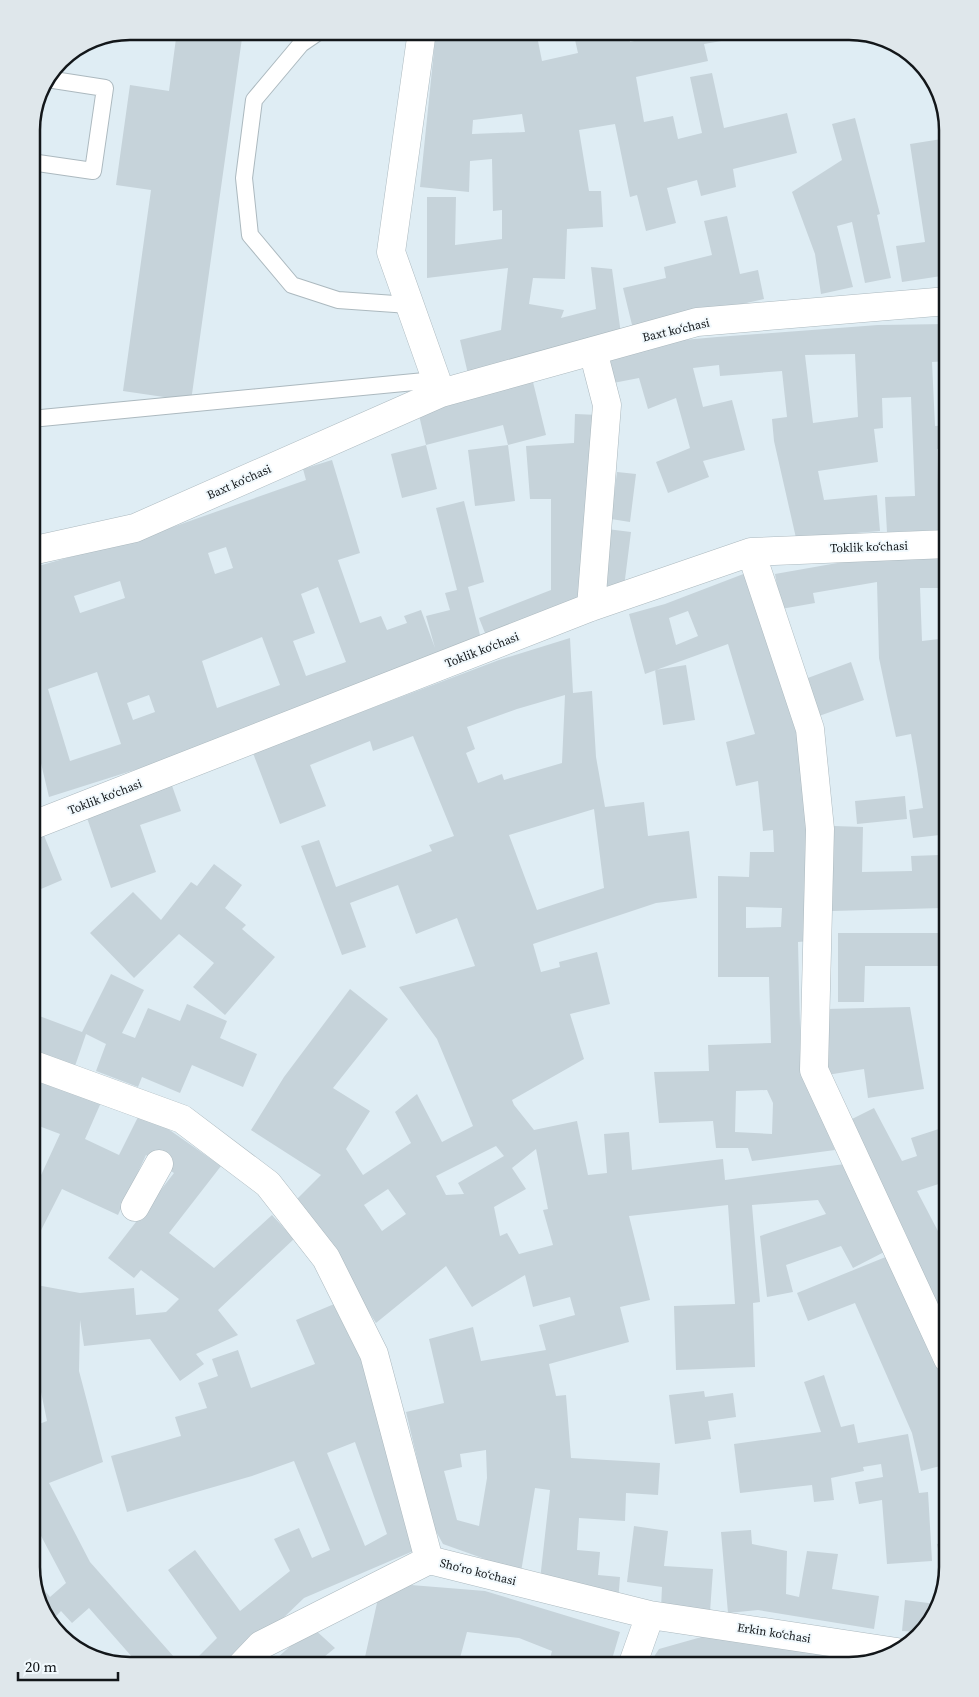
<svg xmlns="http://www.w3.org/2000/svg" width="979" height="1697" font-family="'Source Serif 4',serif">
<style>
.building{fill:#c6d3da;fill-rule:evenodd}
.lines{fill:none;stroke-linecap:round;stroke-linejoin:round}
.lane-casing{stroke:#acb9bf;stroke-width:18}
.street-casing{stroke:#acb9bf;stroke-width:29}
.lane{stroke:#fff;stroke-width:16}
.street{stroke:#fff;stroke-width:28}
.labels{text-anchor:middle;stroke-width:4;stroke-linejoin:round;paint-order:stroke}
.street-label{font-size:12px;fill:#13171a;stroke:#f1f9fd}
.rim{fill:none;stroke:#13171a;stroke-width:2.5}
</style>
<rect width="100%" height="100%" fill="#dfedf4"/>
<path class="building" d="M 177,31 L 243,31 L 191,401 L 123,391 L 151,190 L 116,185 L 130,85 L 169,91 Z
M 436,31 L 465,31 L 464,38 L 509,31 L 536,31 L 542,61 L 578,53 L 573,31 L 628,31 L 630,42 L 677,31 L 732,31 L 733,39 L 704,44 L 708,61 L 636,77 L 644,122 L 673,116 L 678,139 L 702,133 L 690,77 L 712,73 L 724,128 L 787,113 L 797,153 L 733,169 L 736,187 L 701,196 L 697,180 L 667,188 L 676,223 L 646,231 L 637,195 L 630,197 L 615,124 L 579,130 L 589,191 L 601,191 L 603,227 L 567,229 L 565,279 L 533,278 L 529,304 L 564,310 L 561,318 L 596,309 L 591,267 L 612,269 L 621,334 L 468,374 L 460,340 L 501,330 L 508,268 L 427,278 L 427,197 L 456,197 L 455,245 L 502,239 L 502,210 L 493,211 L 492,159 L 470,161 L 469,192 L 420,187 ZM 522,114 L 525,132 L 472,134 L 473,120 Z
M 909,53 L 915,61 L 919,65 L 910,67 Z
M 855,118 L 880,214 L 877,215 L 891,278 L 865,283 L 852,222 L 837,226 L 853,287 L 821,294 L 815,254 L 792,192 L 842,160 L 832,124 Z
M 948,138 L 948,275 L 902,282 L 896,246 L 925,242 L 910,144 Z
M 727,216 L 740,274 L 758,270 L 764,299 L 633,329 L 623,288 L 666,278 L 664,267 L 712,255 L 704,221 Z
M 948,324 L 948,361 L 932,362 L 935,426 L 948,425 L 948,448 L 937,449 L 938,485 L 948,486 L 948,530 L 887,532 L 885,497 L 915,496 L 911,397 L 882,398 L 883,428 L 874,429 L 878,462 L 818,471 L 824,500 L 877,495 L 880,531 L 796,538 L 774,441 L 772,419 L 787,417 L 782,371 L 720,376 L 719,365 L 693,368 L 703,407 L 732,400 L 745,450 L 703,461 L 709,477 L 668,493 L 656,462 L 690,448 L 676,398 L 648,409 L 639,378 L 608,384 L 603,353 L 661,342 L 717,337 L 878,325 ZM 855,354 L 858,417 L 813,423 L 805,355 Z
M 532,378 L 546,435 L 508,445 L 515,501 L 475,506 L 468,450 L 508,445 L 503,425 L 426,445 L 418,411 Z
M 575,414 L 599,415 L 588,603 L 489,643 L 479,618 L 551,590 L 551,499 L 530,499 L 526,446 L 574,443 Z
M 426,445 L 437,489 L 402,498 L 391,454 Z
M 332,460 L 360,553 L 338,560 L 360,623 L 381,616 L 387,630 L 407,623 L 404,616 L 421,610 L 435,648 L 426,616 L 450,610 L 445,593 L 457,590 L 436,508 L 464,501 L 484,582 L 468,587 L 482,643 L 207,747 L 49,797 L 31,721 L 31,661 L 36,660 L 31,644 L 31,568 L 153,534 L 306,480 L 303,469 ZM 226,547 L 233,568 L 215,574 L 208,553 ZM 120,581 L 125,598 L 80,613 L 74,596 ZM 318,587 L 346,662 L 306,676 L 293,641 L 315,633 L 301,594 ZM 262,637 L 280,685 L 217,708 L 202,661 ZM 97,672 L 121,744 L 70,761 L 48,689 ZM 149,695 L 155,712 L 133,720 L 127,703 Z
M 617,472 L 636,474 L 630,522 L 611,519 Z
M 607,529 L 631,532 L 624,587 L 599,593 Z
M 948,555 L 948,588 L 920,588 L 922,641 L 948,638 L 948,852 L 942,853 L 940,835 L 913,838 L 909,810 L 923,808 L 917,768 L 911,734 L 896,737 L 887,696 L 879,658 L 877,582 L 813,593 L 815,603 L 781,609 L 775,574 L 877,556 Z
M 746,573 L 800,725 L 811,826 L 810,941 L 798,942 L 801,1068 L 835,1150 L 752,1161 L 748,1148 L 716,1148 L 713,1121 L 659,1123 L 654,1072 L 709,1071 L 708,1045 L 771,1043 L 769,977 L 718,977 L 718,876 L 749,877 L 750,852 L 774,852 L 773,830 L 763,831 L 758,781 L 736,786 L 726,742 L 755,734 L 728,644 L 645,674 L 629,614 L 665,604 ZM 688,611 L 698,636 L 676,645 L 669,618 ZM 746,907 L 782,908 L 781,927 L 746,928 ZM 767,1090 L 773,1103 L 772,1134 L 735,1132 L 736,1091 Z
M 570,638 L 573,693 L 592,691 L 596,757 L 605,807 L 644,802 L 648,836 L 689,831 L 697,898 L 656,903 L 533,944 L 541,972 L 560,967 L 559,962 L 597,952 L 610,1004 L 570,1014 L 584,1059 L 512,1100 L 514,1105 L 534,1130 L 577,1121 L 588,1175 L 607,1173 L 604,1134 L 629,1132 L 632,1170 L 723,1159 L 725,1180 L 845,1164 L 890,1249 L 853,1268 L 841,1246 L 786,1265 L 793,1292 L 767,1297 L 760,1236 L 826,1214 L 818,1200 L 752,1205 L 760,1302 L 753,1303 L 755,1367 L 676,1370 L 674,1306 L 735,1304 L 728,1205 L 629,1216 L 650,1300 L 620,1307 L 629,1342 L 549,1364 L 556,1396 L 566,1395 L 571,1458 L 660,1463 L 658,1495 L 626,1493 L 625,1521 L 579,1518 L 577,1550 L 600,1552 L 598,1575 L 620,1577 L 618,1602 L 540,1580 L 550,1490 L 535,1488 L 521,1572 L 443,1544 L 433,1526 L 406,1412 L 444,1403 L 429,1339 L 473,1327 L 481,1361 L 546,1350 L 539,1325 L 575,1315 L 570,1297 L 533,1307 L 525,1275 L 472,1307 L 446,1266 L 376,1323 L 319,1235 L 293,1203 L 321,1175 L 251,1130 L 284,1077 L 350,989 L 388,1019 L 333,1088 L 370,1111 L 346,1149 L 363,1175 L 411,1143 L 395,1112 L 417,1094 L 442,1142 L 473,1126 L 437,1039 L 399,987 L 475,966 L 457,918 L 416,934 L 398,885 L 350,903 L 366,947 L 342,955 L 301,846 L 319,840 L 336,887 L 432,851 L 429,845 L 454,836 L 413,736 L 373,751 L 370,741 L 310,765 L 326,806 L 280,824 L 253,753 L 499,660 ZM 565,695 L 562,763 L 504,780 L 502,774 L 478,783 L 466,753 L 475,749 L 467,727 L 517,709 ZM 594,809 L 604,888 L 537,910 L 509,835 ZM 496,1146 L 504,1156 L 458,1183 L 464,1194 L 446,1195 L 436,1176 ZM 536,1149 L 548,1209 L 543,1210 L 553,1245 L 519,1254 L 507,1233 L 500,1236 L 494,1207 L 526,1189 L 512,1168 ZM 388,1189 L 406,1214 L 382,1231 L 364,1205 ZM 486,1450 L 487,1478 L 479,1526 L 457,1520 L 444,1471 L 462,1467 L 460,1454 Z
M 851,662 L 864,700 L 819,716 L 805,679 Z
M 686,665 L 695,720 L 663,725 L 655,670 Z
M 170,780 L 181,811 L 140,825 L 156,872 L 111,888 L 84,809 Z
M 905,796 L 907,819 L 857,824 L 855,801 Z
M 834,826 L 863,827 L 862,872 L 912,871 L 911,856 L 940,855 L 942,908 L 832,911 Z
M 43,833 L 62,880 L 41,889 L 34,873 L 31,874 L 31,838 Z
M 214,864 L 242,885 L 225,908 L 246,925 L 242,929 L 275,957 L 225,1015 L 193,987 L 214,963 L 179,934 L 134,978 L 90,933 L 133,892 L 161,920 L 191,882 L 197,886 Z
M 838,933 L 948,933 L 948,966 L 865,966 L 864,1002 L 838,1002 Z
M 31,948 L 35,949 L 33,975 L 31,975 Z
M 111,974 L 144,990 L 122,1033 L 135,1038 L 148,1008 L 180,1021 L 187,1004 L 227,1021 L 220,1038 L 257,1054 L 243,1087 L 192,1065 L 180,1093 L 142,1077 L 138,1087 L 96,1071 L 106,1044 L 86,1034 L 75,1066 L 31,1050 L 31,1022 L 34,1014 L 82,1032 Z
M 910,1007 L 924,1089 L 868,1098 L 864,1069 L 827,1075 L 826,1009 Z
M 31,1071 L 103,1098 L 85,1139 L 119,1155 L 140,1113 L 161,1124 L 221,1166 L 169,1233 L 214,1268 L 272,1215 L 294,1239 L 218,1310 L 238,1335 L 196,1354 L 204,1364 L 180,1381 L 150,1339 L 84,1346 L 80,1320 L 79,1371 L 103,1462 L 49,1483 L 90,1562 L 182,1666 L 140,1666 L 89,1608 L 72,1623 L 61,1611 L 51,1622 L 41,1610 L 33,1576 L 50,1597 L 66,1583 L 31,1517 L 31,1427 L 47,1421 L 40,1387 L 31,1389 L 31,1284 L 80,1293 L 134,1288 L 136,1315 L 166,1312 L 179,1299 L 141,1270 L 134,1278 L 108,1258 L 174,1173 L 146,1155 L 118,1215 L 62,1189 L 31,1250 L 31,1183 L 36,1186 L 60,1134 L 31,1123 Z
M 874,1108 L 902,1161 L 917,1156 L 911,1138 L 948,1126 L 948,1181 L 917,1191 L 939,1233 L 948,1231 L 948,1335 L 906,1234 L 848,1121 Z
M 893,1254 L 948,1380 L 948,1464 L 921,1471 L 912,1433 L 855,1303 L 808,1321 L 797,1293 Z
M 339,1302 L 368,1369 L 418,1549 L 304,1598 L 233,1666 L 189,1666 L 217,1638 L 168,1570 L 195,1550 L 240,1611 L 290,1571 L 274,1539 L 299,1528 L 312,1558 L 330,1550 L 294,1461 L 252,1476 L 127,1512 L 111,1456 L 181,1436 L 175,1417 L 207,1408 L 198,1383 L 218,1376 L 212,1359 L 238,1350 L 251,1388 L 315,1364 L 296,1320 ZM 355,1442 L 387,1534 L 365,1546 L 327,1453 Z
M 824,1375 L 841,1427 L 854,1424 L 858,1443 L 908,1434 L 919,1493 L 928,1492 L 932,1561 L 887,1564 L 882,1500 L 859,1504 L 855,1482 L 883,1477 L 881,1464 L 863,1467 L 864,1471 L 831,1478 L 834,1500 L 814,1502 L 812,1485 L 740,1493 L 734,1444 L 821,1432 L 804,1382 Z
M 704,1391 L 705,1397 L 733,1393 L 736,1417 L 708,1421 L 711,1439 L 675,1444 L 669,1395 Z
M 634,1526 L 668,1531 L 664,1566 L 713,1569 L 710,1612 L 661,1608 L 662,1587 L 627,1582 Z
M 751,1530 L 752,1544 L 787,1551 L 786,1594 L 799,1597 L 807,1551 L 838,1554 L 832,1589 L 879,1596 L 874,1629 L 758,1610 L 728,1613 L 721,1532 Z
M 948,1542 L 948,1566 L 942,1568 L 937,1544 Z
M 411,1585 L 485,1591 L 620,1632 L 610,1666 L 548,1666 L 552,1651 L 519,1638 L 467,1632 L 460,1658 L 487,1666 L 363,1666 L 379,1594 Z
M 905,1600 L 936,1604 L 931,1622 L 919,1632 L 902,1631 Z
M 312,1627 L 335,1648 L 313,1666 L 268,1666 Z
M 705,1636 L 873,1660 L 849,1666 L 648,1666 L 659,1649 Z"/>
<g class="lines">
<defs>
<path id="lane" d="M 320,31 L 301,44 L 254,100 L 244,178 L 250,235 L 292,285 L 338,300 L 409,305
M 31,162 L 93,171 L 105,88 L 47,79
M 31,419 L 435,380"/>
<path id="street" d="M 422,31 L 391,252 L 441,393
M 31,551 L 135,528 L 441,393 L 697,322 L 948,301
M 751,552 L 810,729 L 820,829 L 814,1070 L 948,1359
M 591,607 L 607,405 L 593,351
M 31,826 L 591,607 L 751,552 L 948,544
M 31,1064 L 182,1119 L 268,1184 L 326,1258 L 374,1354 L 429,1560
M 135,1207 L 159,1164
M 241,1666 L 261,1645 L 429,1560 L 650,1615 L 897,1652
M 632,1666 L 650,1615"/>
</defs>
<use href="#lane" class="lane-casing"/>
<use href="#street" class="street-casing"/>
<use href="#lane" class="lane"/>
<use href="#street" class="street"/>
</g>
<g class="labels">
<g class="street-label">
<text transform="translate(676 330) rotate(-13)" y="4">Baxt koʻchasi</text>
<text transform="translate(239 482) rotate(-24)" y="4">Baxt koʻchasi</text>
<text transform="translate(869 547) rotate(-2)" y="4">Toklik koʻchasi</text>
<text transform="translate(482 650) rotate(-21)" y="4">Toklik koʻchasi</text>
<text transform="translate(105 797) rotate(-21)" y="4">Toklik koʻchasi</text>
<text transform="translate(478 1572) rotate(14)" y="4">Shoʻro koʻchasi</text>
<text transform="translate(774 1633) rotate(9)" y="4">Erkin koʻchasi</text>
</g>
</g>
<path d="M0 0H979V1697H0ZM130 40H849A90 90 0 0 1 939 130V1567A90 90 0 0 1 849 1657H130A90 90 0 0 1 40 1567V130A90 90 0 0 1 130 40Z" fill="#dfe7eb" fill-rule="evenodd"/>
<path class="rim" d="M130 40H849A90 90 0 0 1 939 130V1567A90 90 0 0 1 849 1657H130A90 90 0 0 1 40 1567V130A90 90 0 0 1 130 40Z"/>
<path d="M18 1672v8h100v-8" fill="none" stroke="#13171a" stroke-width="2.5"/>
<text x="25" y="1672" font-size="15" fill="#13171a" stroke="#f1f9fd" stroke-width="4" paint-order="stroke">20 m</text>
</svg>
